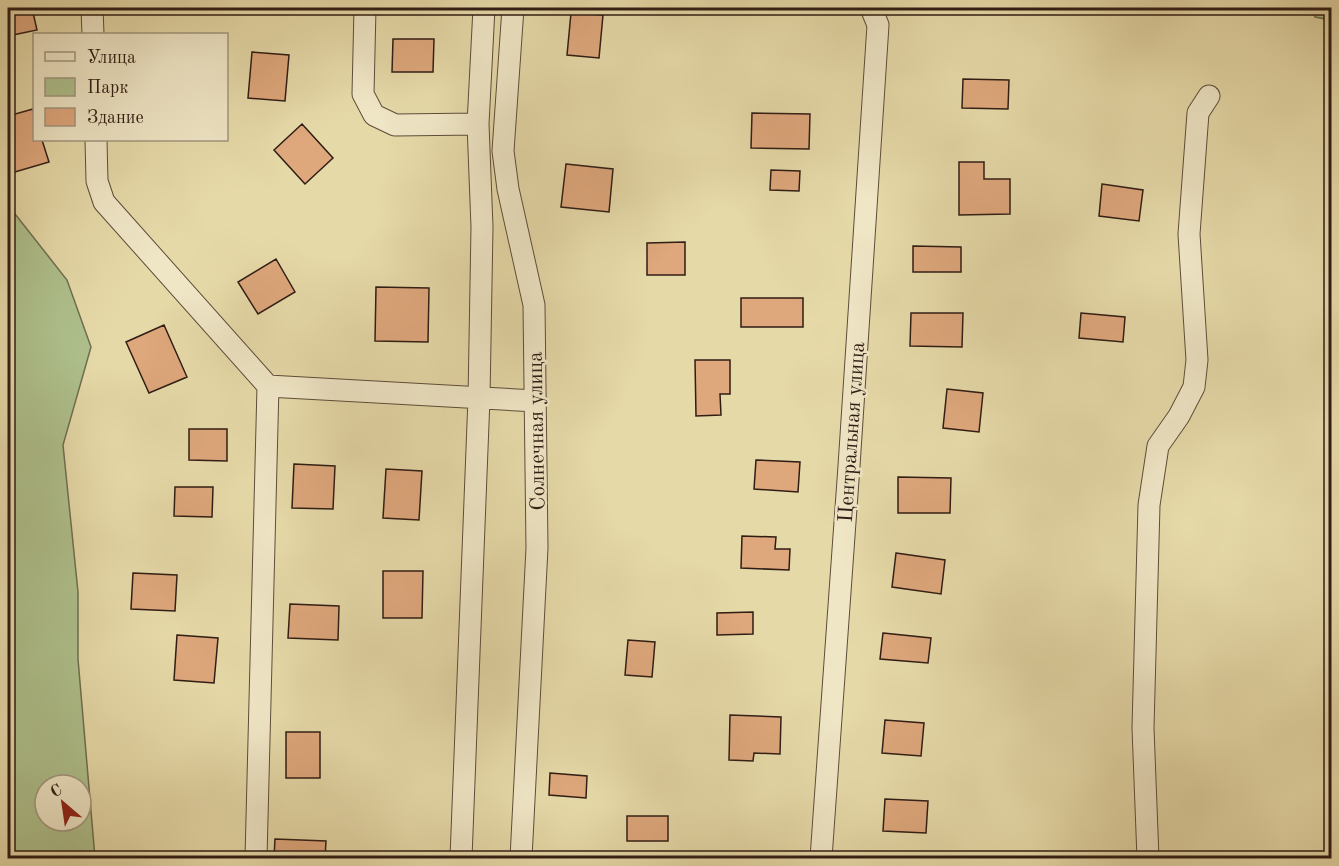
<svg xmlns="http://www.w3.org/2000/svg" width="1339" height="866" font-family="'Old Standard TT',serif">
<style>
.green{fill:#aec08c;stroke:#6f6e50;stroke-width:1.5;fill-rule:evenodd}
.building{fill:#dea77c;stroke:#301d15;stroke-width:1.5}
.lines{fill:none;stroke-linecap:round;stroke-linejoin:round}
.minor-casing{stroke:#5e4c3a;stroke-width:23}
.minor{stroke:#efe6c6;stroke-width:21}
.labels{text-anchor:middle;stroke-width:5;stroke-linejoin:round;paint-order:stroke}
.street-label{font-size:21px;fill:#301d15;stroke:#efe6c6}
</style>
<rect width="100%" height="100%" fill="#e6d9a8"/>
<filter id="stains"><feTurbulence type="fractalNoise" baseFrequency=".00333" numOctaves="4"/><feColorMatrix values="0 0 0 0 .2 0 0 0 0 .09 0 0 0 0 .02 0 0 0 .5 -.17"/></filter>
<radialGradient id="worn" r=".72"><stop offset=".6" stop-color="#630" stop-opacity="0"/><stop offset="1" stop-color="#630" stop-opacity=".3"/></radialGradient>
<path class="green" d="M 1311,8 L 1331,8 L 1331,20 L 1315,17 Z
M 8,205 L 67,280 L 91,347 L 63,445 L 78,592 L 78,659 L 95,858 L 8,858 ZM 45,785 L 81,785 L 81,821 L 45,821 Z"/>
<path class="building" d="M 8,8 L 32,8 L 37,30 L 8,36 Z
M 571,13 L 603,15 L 599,58 L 567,55 Z
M 393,39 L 434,39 L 433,72 L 392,72 Z
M 252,52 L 289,55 L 285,101 L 248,98 Z
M 963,79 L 1009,80 L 1008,109 L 962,108 Z
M 33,109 L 34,115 L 34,140 L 42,140 L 49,162 L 8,174 L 8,116 Z
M 752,113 L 810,114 L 809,149 L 751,148 Z
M 302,124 L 333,158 L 305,184 L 274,150 Z
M 959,162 L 984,162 L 984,179 L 1010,179 L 1010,214 L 959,215 Z
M 566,164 L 613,169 L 609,212 L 561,207 Z
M 771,170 L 800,171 L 799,191 L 770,190 Z
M 1102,184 L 1143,190 L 1139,221 L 1099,216 Z
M 685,242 L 685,275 L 647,275 L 647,243 Z
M 913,246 L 961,247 L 961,272 L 913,272 Z
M 276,259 L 295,292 L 258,314 L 238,282 Z
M 376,287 L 429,288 L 428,342 L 375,341 Z
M 741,298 L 803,298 L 803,327 L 741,327 Z
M 911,313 L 963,313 L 962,347 L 910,346 Z
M 1081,313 L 1125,317 L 1123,342 L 1079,338 Z
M 164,325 L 187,377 L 149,393 L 126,342 Z
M 695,360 L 730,360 L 730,394 L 720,394 L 721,415 L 696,416 Z
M 947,389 L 983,393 L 979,432 L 943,428 Z
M 189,429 L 227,429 L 227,461 L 189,460 Z
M 756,460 L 800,462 L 798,492 L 754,489 Z
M 294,464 L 335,466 L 333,509 L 292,508 Z
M 386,469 L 422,471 L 419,520 L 383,518 Z
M 898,477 L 951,478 L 950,513 L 898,513 Z
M 175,487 L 213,487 L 212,517 L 174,516 Z
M 742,536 L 776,537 L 775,549 L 790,549 L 789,570 L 741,568 Z
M 896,553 L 945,560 L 941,594 L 892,587 Z
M 383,571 L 423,571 L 422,618 L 383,618 Z
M 133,573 L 177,575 L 175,611 L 131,609 Z
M 290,604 L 339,606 L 338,640 L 288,638 Z
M 753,612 L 753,634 L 717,635 L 717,613 Z
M 883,633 L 931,638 L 928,663 L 880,659 Z
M 177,635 L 218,638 L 214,683 L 174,680 Z
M 628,640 L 655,642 L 652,677 L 625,675 Z
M 730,715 L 781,717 L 780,754 L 754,753 L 753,761 L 729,760 Z
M 885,720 L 924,723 L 921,756 L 882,753 Z
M 286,732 L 320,732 L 320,778 L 286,778 Z
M 550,773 L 587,776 L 586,798 L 549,795 Z
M 885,799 L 928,801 L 926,833 L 883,831 Z
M 627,816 L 668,816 L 668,841 L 627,841 Z
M 275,839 L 326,841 L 325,858 L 274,858 Z
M 873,853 L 922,855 L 922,858 L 872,858 Z"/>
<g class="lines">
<defs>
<path id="minor" d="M 92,8 L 93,34
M 365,8 L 363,94 L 374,115 L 395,125 L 478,124
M 513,8 L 503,151 L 508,189 L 534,305 L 537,548 L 521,858
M 96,140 L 97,181 L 104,202 L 268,386 L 536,401
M 256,858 L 268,386
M 461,858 L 479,398 L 482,227 L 478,124 L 484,8
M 821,858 L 849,466 L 878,25 L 871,8
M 1148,858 L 1143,728 L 1149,505 L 1158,446 L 1179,416 L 1194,387 L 1197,360 L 1189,234 L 1198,113 L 1209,96"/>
</defs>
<use href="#minor" class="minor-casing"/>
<use href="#minor" class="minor"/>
</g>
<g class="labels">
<g class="street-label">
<text transform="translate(536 431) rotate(-91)" y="7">Солнечная улица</text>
<text transform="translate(851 432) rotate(-86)" y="7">Центральная улица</text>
</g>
</g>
<rect width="1339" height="866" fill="none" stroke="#e6d9a8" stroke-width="30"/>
<rect x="9" y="9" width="1321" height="848" fill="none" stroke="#301d15" stroke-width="3"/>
<rect x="15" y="15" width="1309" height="836" fill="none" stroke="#301d15" stroke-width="1.5"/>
<rect x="33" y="33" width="195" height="108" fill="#efe6c6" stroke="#a3967f" stroke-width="1.5"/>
<rect x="45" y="52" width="30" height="9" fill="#efe6c6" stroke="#a3967f" stroke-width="1.5"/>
<text x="87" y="63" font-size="18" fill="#301d15">Улица</text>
<rect x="45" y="78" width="30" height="18" fill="#aec08c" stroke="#a3967f" stroke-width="1.5"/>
<text x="87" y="93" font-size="18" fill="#301d15">Парк</text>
<rect x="45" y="108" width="30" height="18" fill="#dea77c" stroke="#a3967f" stroke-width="1.5"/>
<text x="87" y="123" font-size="18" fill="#301d15">Здание</text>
<g transform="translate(63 803) rotate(331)"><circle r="28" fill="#efe6c6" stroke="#a3967f" stroke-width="1.5"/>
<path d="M0-4.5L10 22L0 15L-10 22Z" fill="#8f2418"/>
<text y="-9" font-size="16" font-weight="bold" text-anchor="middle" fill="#301d15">С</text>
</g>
<rect width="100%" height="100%" filter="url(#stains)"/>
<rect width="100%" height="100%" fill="url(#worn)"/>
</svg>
